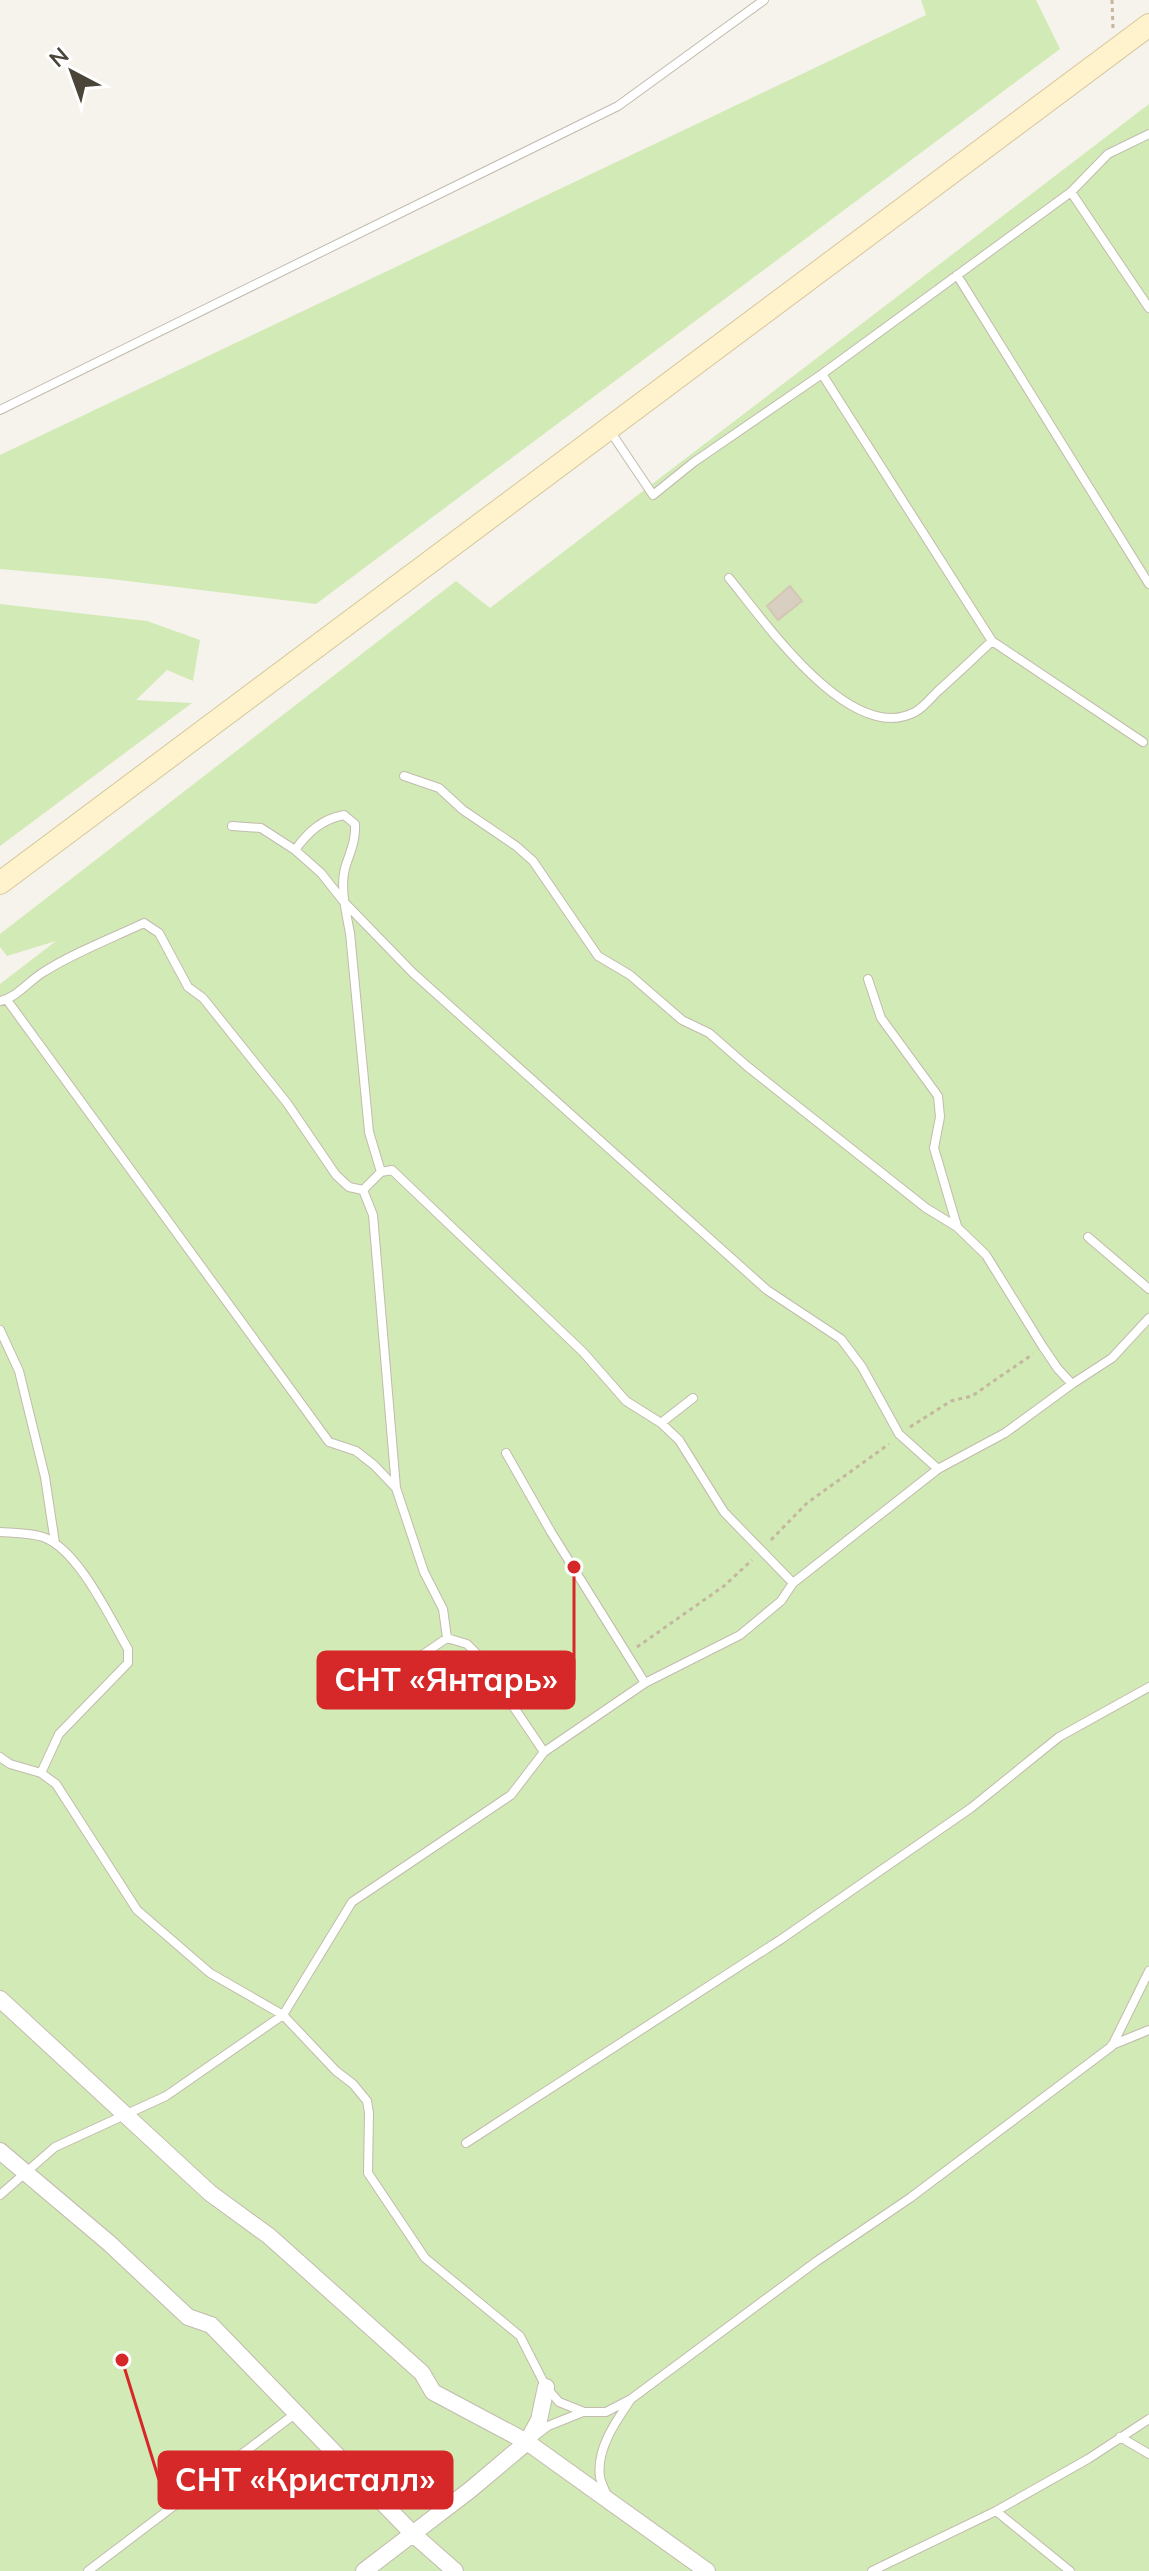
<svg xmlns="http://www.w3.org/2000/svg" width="1149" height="2571" font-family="Mulish,sans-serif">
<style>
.green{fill:#d2eab5}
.building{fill:#d8cfc1;stroke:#d3c7b4;stroke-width:2}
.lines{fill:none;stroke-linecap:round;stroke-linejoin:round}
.service-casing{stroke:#c2bbae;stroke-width:10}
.minor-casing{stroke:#c2bbae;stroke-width:18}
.secondary-casing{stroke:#d6c79b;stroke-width:24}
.path{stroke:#c4b79f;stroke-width:3;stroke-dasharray:4 4;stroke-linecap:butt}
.service{stroke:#fff;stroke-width:8}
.minor{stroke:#fff;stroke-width:16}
.secondary{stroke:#fff3cd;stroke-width:22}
.leader{fill:none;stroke:#d62828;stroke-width:3}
.callout-dot{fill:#d62828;stroke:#fff;stroke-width:3}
.callout{fill:#d62828;stroke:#d62828;stroke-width:3}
.callout-label{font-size:32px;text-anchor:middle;font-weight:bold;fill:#fff}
</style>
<rect width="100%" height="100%" fill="#f6f3ec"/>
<path class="green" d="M 921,0 L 1036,0 L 1060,49 L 316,604 L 111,579 L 0,569 L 0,455 L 926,15 Z
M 1149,104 L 1149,2571 L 0,2571 L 0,984 L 56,941 L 7,956 L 0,947 L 0,934 L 456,581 L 490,608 Z
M 0,604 L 147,621 L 200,640 L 193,681 L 167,670 L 136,700 L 192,703 L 0,846 Z"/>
<path class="building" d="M 790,586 L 802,601 L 778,620 L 767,606 Z"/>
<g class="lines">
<defs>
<path id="service" d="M 1071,192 L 1149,308
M 957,275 L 1149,584
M 822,374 L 992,641
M 0,410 L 618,106 L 764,0
M 610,431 L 653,495 L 694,462 L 822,374 L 1071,192 L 1108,154 L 1149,134
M 729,578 C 763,619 850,747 915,712 C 923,708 931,698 938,691 C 956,675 974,658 992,641 L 1143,742
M 404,776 L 439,788 L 463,810 L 516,846 L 533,861 L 598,956 L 630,975 L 682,1020 L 709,1033 L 748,1067 L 926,1208 L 957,1227 L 986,1255 L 1043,1347 L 1058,1369 L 1072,1384
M 232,826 L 261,828 L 295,850 L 321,873 L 344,902 L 413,973 L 767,1290 L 841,1339 L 862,1367 L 899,1434 L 938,1469
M 295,850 C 308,832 322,819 344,815 L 355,824 C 356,841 350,852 345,868 C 340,888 346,912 350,933 L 369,1132 L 381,1172
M 868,979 L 881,1018 L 938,1096 L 940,1117 L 934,1148 L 957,1226
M 7,1000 L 329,1442 L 356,1451 L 374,1465 L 396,1488
M 0,1001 C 16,998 28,982 42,973 C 73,953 110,939 144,923 L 159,933 L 188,987 L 203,998 L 287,1103 L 336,1175 L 349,1187 L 363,1190 L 381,1172 L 392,1170 L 583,1352 L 626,1401 L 661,1423 L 679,1440 L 724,1512 L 793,1583
M 363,1190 L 373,1215 L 396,1488 L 424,1572 L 443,1609 L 447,1638
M 1088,1237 L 1149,1289
M 0,1330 L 19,1371 L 45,1477 L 55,1543
M 661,1423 L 693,1398
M 506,1453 L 551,1532 L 645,1683
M 0,1532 C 14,1533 30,1533 43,1537 C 78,1549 110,1618 128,1649 L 128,1663 L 59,1734 L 41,1773
M 364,1695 L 447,1638 L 467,1644 L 480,1657 L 544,1752
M 0,1757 L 10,1764 L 41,1773 L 56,1784 L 137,1910 L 210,1973 L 283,2015 L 336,2071 L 353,2084 L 367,2101 L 369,2113 L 368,2173 L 425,2258 L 520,2336 L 546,2387 L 559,2402 L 584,2412 L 606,2412 L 631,2399
M 1112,2045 L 1149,2030
M 466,2143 L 780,1940 L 971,1808 L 1059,1737 L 1149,1687
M 0,2195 L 55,2147 L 166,2096 L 283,2015 L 352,1902 L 511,1795 L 544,1752 L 645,1683 L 740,1635 L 781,1601 L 793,1583 L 938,1469 L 1005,1433 L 1072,1384 L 1112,1358 L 1149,1318
M 535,2436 L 548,2426 L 583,2412
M 1120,2437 L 1149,2454
M 607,2496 C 605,2490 601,2483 600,2477 C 596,2449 616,2421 631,2399 L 817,2261 L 910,2198 L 1112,2046 L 1149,1971
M 996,2511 L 1070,2571
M 88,2571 L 296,2413
M 872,2571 L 996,2511 L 1088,2459 L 1149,2419"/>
<path id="minor" d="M 0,1999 L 210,2193 L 269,2236 L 422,2373 L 433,2392 L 527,2442 L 707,2571
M 0,2151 L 109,2243 L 188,2317 L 211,2325 L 413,2534 L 455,2571
M 364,2571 L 470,2490 L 527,2442 L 539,2420 L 546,2387"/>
<path id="secondary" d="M 0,883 L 1149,25"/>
</defs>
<use href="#service" class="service-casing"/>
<use href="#minor" class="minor-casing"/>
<use href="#secondary" class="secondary-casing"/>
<path class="path" d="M 1112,0 L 1113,29
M 910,1427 L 951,1401 L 972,1396 L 1033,1354
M 771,1540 L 807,1503 L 889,1444
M 637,1647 L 724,1586 L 752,1560"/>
<use href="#service" class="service"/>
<use href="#minor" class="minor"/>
<use href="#secondary" class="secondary"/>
</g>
<path class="leader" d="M574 1567L574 1680M122 2360L159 2480"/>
<g class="callout-dot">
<circle cx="574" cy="1567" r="8"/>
<circle cx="122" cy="2360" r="8"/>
</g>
<g class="callout">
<rect x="318" y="1652" width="256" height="56" rx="8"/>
<rect x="159" y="2452" width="293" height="56" rx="8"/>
</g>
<g class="callout-label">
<text x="446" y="1691">СНТ «Янтарь»</text>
<text x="305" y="2491">СНТ «Кристалл»</text>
</g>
<g transform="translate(72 72) rotate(319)" stroke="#ffffff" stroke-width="6" paint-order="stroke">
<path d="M0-6L14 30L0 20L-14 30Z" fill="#4b4439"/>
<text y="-12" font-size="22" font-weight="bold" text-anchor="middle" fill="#4b4439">N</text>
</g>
</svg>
